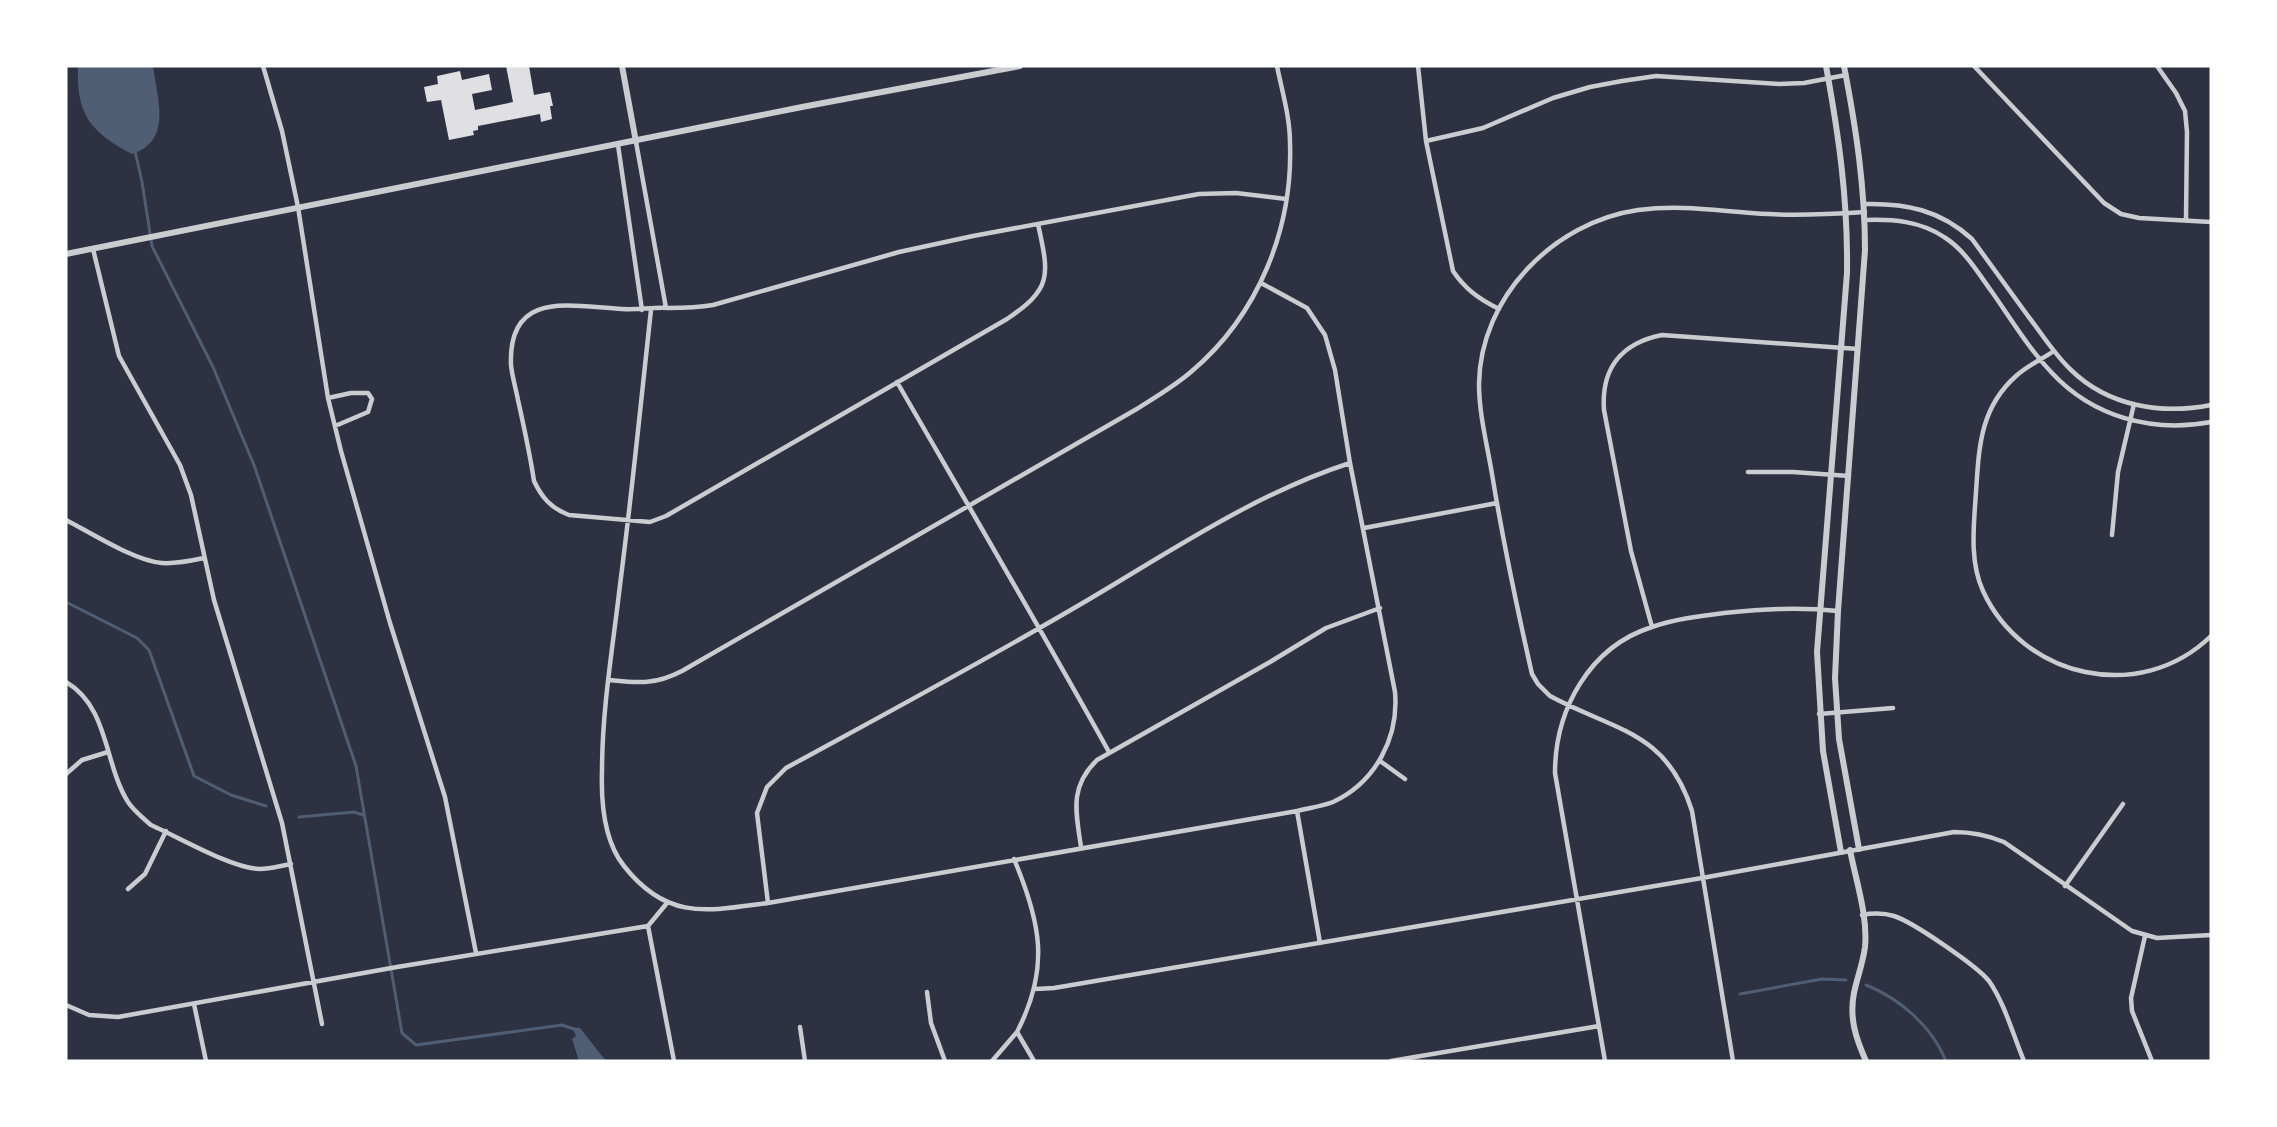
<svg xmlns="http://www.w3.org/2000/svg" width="2277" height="1127" font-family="Mulish,sans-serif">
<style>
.water{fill:#4f5d75}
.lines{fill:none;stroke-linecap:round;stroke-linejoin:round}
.stream{stroke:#4f5d75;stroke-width:3}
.building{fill:#e0e0e3}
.minor{stroke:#caccd0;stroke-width:4.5}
.tertiary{stroke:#caccd0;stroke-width:6}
</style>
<rect width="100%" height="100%" fill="#2d3142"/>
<path class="water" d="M 78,66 L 153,66 C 157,98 173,141 132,154 C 90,132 76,114 78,66 Z
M 572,1027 L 580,1028 L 606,1061 L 579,1061 L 572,1039 L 576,1036 Z"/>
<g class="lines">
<path class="stream" d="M 135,151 L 142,182 L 152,246 L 213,367 L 254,465 L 356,766 L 402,1033 L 416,1045 L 562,1025 L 574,1029
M 66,602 L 137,638 L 149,650 L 194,776 L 231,795 L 266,806
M 299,817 L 354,812 L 363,815
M 1866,985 C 1901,999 1932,1027 1946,1061
M 1740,994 L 1822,979 L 1846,980"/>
</g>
<path class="building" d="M 506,66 L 529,66 L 534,95 L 550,92 L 553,106 L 550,106 L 552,119 L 541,122 L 540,114 L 478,126 L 478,130 L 473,131 L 474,135 L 449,140 L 441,100 L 427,102 L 424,87 L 438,84 L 437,76 L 460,71 L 462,80 L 489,74 L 492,90 L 472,94 L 475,110 L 513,102 Z"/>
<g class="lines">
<path class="minor" d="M 263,66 L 282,131 L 298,207 L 328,398 L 341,451 L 390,623 L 445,797 L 476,953
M 1418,66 L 1426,141 L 1453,271 C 1465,289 1479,299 1499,309
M 1974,66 L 2104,203 L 2121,214 L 2139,218 L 2211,222
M 2157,66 L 2176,93 L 2185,111 L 2187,132 L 2186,219
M 1426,141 L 1483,128 L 1553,98 L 1590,87 L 1622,81 L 1656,76 L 1779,84 L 1804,83 L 1846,75
M 636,142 L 666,308
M 618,145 L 642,310
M 1864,204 C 1906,203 1940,210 1972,239 C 1990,264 2009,290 2028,316 C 2042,334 2054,354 2071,370 C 2108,406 2161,415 2211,405
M 1865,220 C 1893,219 1920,221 1944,237 C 1965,250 1978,273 1992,292 C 2011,319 2029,349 2052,373 C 2093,417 2152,433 2211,422
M 1038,224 C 1049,275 1053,288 1007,319 L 666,516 L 650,522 L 569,515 C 551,508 542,498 534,481 C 530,454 524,427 518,400 C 516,389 512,376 511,365 C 508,288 573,307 622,309 C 638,310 653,307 668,308 C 685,308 696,308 713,305 L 899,252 L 973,236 L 1199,194 L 1236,193 L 1286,199
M 93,249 L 119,356 L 180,465 L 191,495 L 214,600 L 282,823 L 322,1024
M 651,310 C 641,401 632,493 620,585 C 613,646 602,709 602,771 C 601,801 604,841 624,866 C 667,921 708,911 768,903 L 1297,811 C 1309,808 1323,806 1333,802 C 1376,782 1399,737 1395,692 L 1350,463 L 1335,370 L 1325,335 L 1307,308 L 1261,283
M 2054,351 C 2042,359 2027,366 2016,376 C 1980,408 1979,447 1976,492 C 1974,524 1969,560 1983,591 C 2023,678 2140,705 2211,636
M 897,382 C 968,505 1040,628 1109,752
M 328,398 L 351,393 L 368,393 L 372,399 L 368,412 L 335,426
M 1748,472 L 1793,472 L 1849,476
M 66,520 C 91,533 135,561 162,563 C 176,564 190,561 204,558
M 1364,528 L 1497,503
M 2112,535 L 2118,472 L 2134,404
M 1652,627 L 1631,551 L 1604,410 C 1601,368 1622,343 1662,335 L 1858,349
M 609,680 C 639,683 655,685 682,671 L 1135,410 C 1154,398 1175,386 1192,371 C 1258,315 1293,229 1290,143 C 1290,117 1282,91 1277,66
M 66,682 C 109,707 104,764 128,802 C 134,811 143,818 151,825 C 178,837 231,868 259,869 C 270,869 280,866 291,864
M 1819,714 L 1893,708
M 1380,761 L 1405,779
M 66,774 L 82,760 L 108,752
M 1297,811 L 1320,943
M 1081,847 C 1076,812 1069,787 1097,760 L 1270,662 L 1326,628 L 1380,608
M 1014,859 C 1041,923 1050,968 1017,1032 L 1034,1061
M 2065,886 L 2123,804
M 128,889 L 145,874 L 166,831
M 768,903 L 757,813 L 767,787 L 786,768 C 885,714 984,661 1081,604 C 1168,553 1254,494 1350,463
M 1862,915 C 1873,913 1884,913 1894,916 C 1913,922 1977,966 1989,981 C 2005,1004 2013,1035 2024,1061
M 648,926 L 674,1061
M 2145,936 L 2131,998 L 2132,1011 L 2152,1061
M 1035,989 L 1054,988 L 1702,878 L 1954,832 C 1972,832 1987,835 2004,842 L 2132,931 L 2157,938 L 2211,935
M 927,992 L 931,1023 L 945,1061
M 194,1004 L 206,1061
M 66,1005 L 89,1015 L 118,1017 L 397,967 L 648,926 L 667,903
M 800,1027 L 805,1061
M 992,1061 L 1017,1032
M 1391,1061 L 1599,1026
M 1605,1061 L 1555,773 C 1555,710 1589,647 1652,627 C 1675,619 1700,616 1724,613 C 1764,609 1798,607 1838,611
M 1733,1061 L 1692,811 C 1667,731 1615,731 1550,696 L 1538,684 L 1532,674 C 1517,608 1503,541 1492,474 C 1487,444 1479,414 1479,384 C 1480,297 1554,222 1638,210 C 1686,204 1722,212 1769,214 C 1801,216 1833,214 1865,212"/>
<path class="tertiary" d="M 622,66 L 636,142
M 1826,66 C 1839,137 1848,200 1847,273 L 1817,652 L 1823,751 L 1841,852
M 1844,66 C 1856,128 1865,187 1865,250 L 1838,611 L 1835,678 L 1839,739 L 1859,849
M 66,254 L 802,107 L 1020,66
M 1850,850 C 1856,881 1868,916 1865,947 C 1863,963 1857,978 1854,993 C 1849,1018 1856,1039 1866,1061"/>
</g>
<rect width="2277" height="1127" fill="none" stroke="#ffffff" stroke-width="135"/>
</svg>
